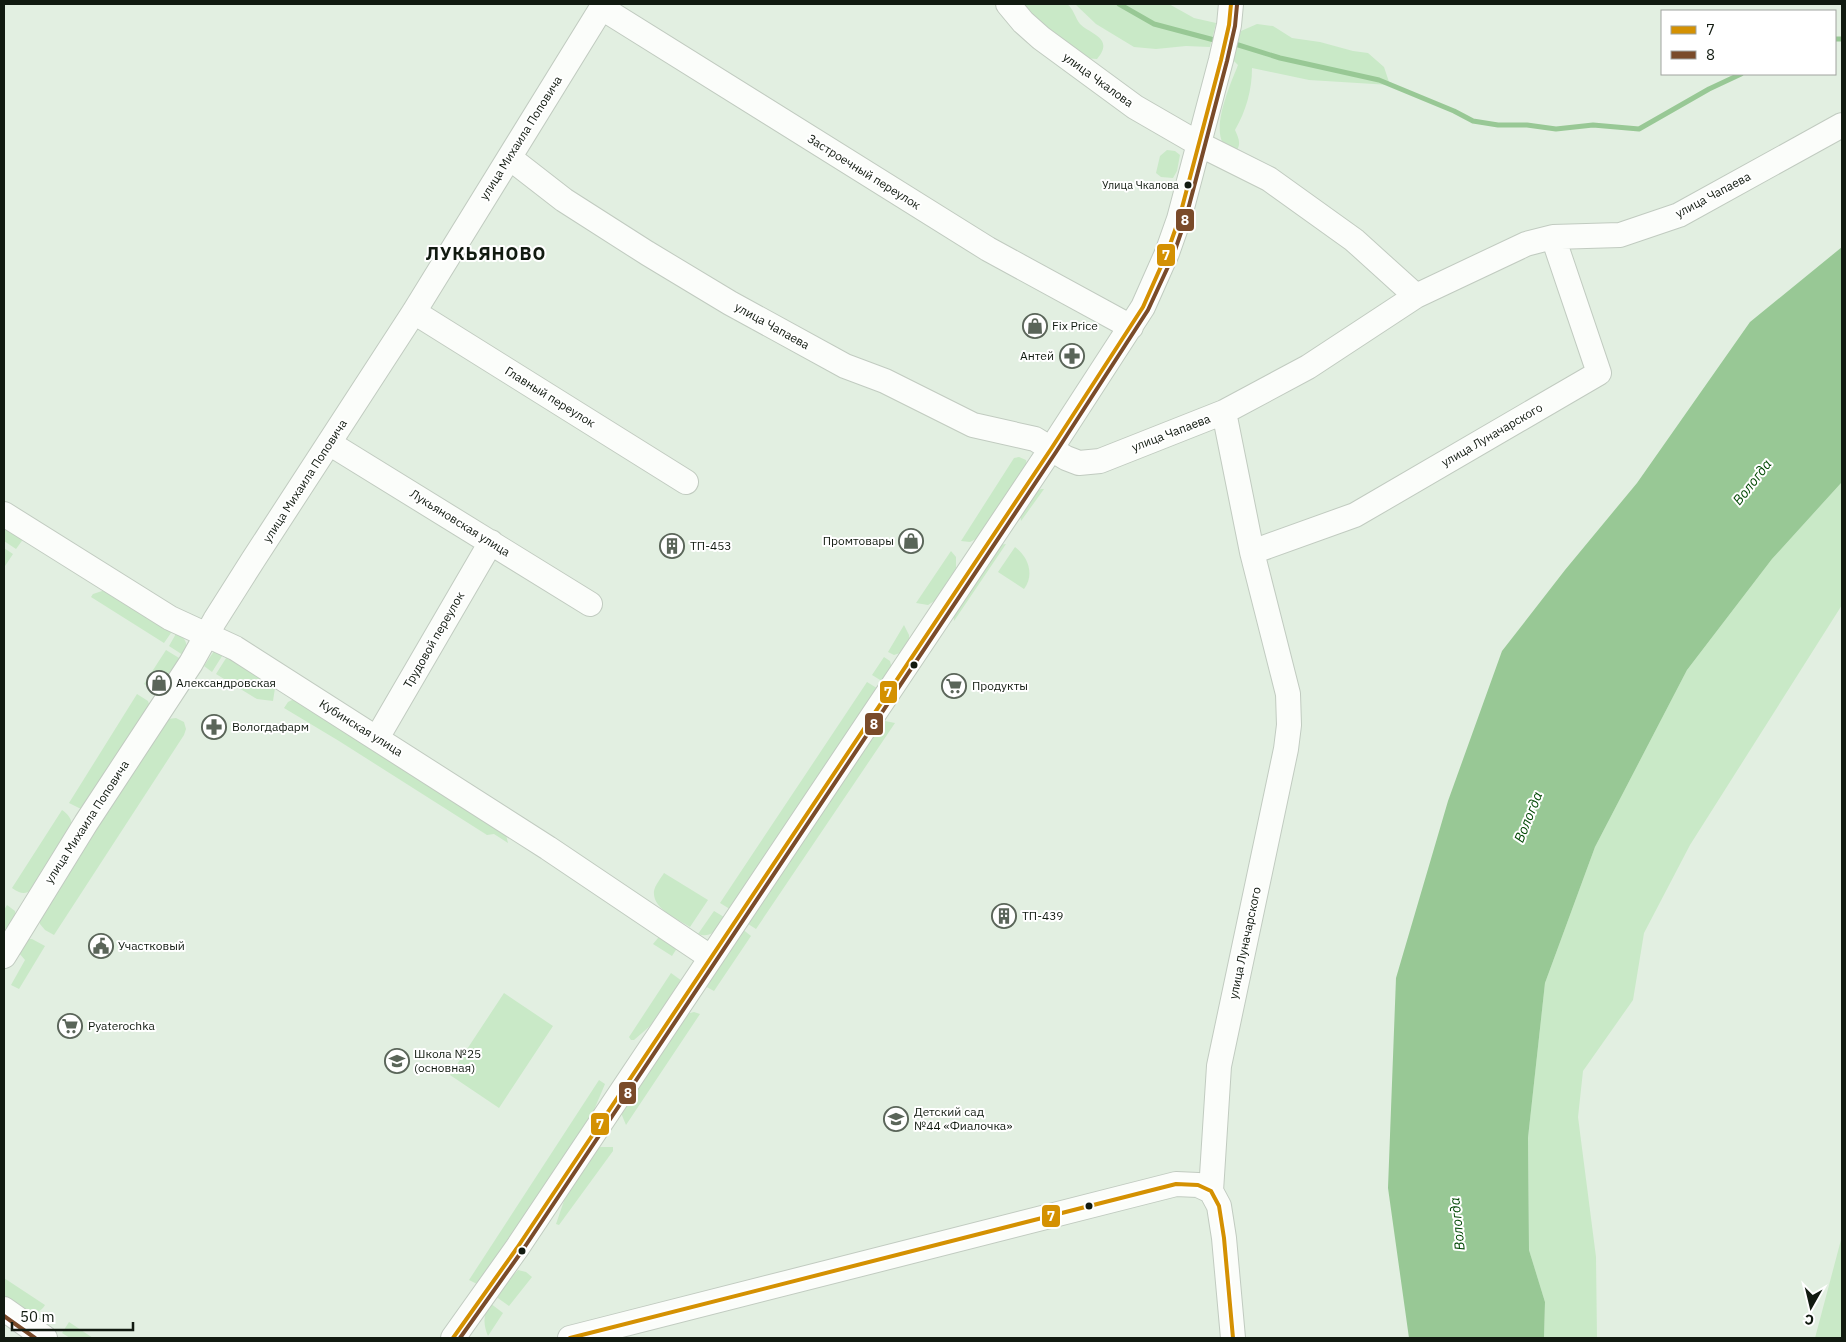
<svg xmlns="http://www.w3.org/2000/svg" width="1846" height="1342" font-family="'IBM Plex Sans',sans-serif">
<style>
.green{fill:#c9e9c7}
.water{fill:#98c895}
.lines{fill:none;stroke-linecap:round;stroke-linejoin:round}
.stream{stroke:#98c895;stroke-width:5}
.minor-casing{stroke:#c1cbc0;stroke-width:26}
.minor{stroke:#fbfdfa;stroke-width:24}
.bus-1-casing{stroke:#fff;stroke-width:8}
.bus-2-casing{stroke:#fff;stroke-width:8}
.bus-1{stroke:#d49102;stroke-width:4}
.bus-2{stroke:#7a4b2a;stroke-width:4}
.bus-dot{fill:#111a10;stroke:#fff;stroke-width:2}
.labels{text-anchor:middle;stroke-width:4;stroke-linejoin:round;paint-order:stroke}
.bus-label{font-size:11px;fill:#111a10;stroke:#fff;text-anchor:end}
.street-label{font-size:12px;fill:#111a10;stroke:#fff}
.poi-label{font-size:12px;fill:#111a10;stroke:#fff;text-anchor:start}
.water-label{font-size:14px;font-style:italic;fill:#004803;stroke:#fff}
.district-label{font-size:18px;font-weight:bold;letter-spacing:1px;fill:#111a10;stroke:#fff}
.line-badge{stroke:#fff;stroke-width:2}
.badge-label{font-size:14px;text-anchor:middle;font-weight:bold;fill:#fff}
</style>
<rect width="100%" height="100%" fill="#e2efe1"/>
<path class="green" d="M 1017,4 L 1067,4 C 1074,9 1075,18 1080,24 C 1090,34 1115,38 1097,59 L 1083,58 Z
M 1075,4 L 1169,4 L 1194,18 L 1216,23 L 1210,47 L 1186,46 L 1156,49 L 1134,47 L 1096,24 Z
M 1257,24 L 1273,26 L 1292,38 L 1320,42 L 1353,51 L 1368,53 L 1384,67 L 1390,85 L 1309,80 L 1252,68 C 1252,90 1246,111 1235,130 C 1238,137 1242,144 1236,151 C 1232,150 1229,149 1226,147 C 1209,131 1231,83 1238,65 L 1233,60 L 1241,31 Z
M 1167,150 L 1175,151 L 1180,155 L 1177,171 L 1173,178 L 1161,177 L 1156,173 L 1160,156 Z
M 1019,457 L 1026,460 L 1027,465 L 978,538 L 970,542 L 961,541 L 1014,458 Z
M 1842,482 L 1842,605 L 1690,845 L 1644,933 L 1633,1000 L 1583,1071 L 1578,1117 L 1596,1257 L 1597,1338 L 1544,1338 L 1545,1302 L 1529,1250 L 1528,1138 L 1545,983 L 1595,847 L 1687,670 L 1772,559 Z
M 1041,489 L 1044,489 L 1021,521 L 1020,513 L 1030,495 Z
M 4,526 L 24,538 L 16,549 L 4,541 Z
M 1006,544 L 954,621 L 953,614 L 998,545 Z
M 1015,547 C 1028,556 1035,575 1024,589 L 998,572 Z
M 4,548 L 13,554 L 5,566 L 4,565 Z
M 951,551 L 956,557 L 956,568 L 936,600 L 928,605 L 916,603 Z
M 102,591 L 107,591 L 173,630 L 164,643 L 91,597 L 93,594 Z
M 904,625 L 909,635 L 909,643 L 903,652 L 894,655 L 888,652 Z
M 177,632 C 187,639 188,646 186,657 L 169,646 Z
M 166,650 L 184,661 L 170,684 L 158,676 L 150,688 L 144,684 Z
M 214,651 L 224,653 L 212,672 L 204,666 Z
M 228,655 L 273,683 L 275,688 L 273,701 L 257,699 L 216,674 Z
M 884,657 L 890,661 L 892,669 L 885,683 L 872,675 Z
M 867,682 L 880,690 L 733,911 L 720,903 Z
M 137,694 L 148,701 L 150,707 L 85,809 L 79,808 L 69,803 Z
M 292,700 L 297,701 L 506,835 L 508,843 L 494,834 L 487,835 L 339,741 L 284,708 L 288,702 Z
M 176,718 L 184,722 L 186,729 L 184,735 L 54,935 L 45,930 L 40,924 L 40,913 L 168,719 Z
M 885,721 L 895,723 L 756,929 L 745,922 L 879,724 Z
M 62,810 C 68,814 72,819 72,826 L 33,889 C 25,895 21,894 12,888 Z
M 664,873 L 708,900 L 690,927 C 678,919 652,909 654,891 C 655,885 661,878 664,873 Z
M 7,905 L 15,911 L 16,918 L 4,942 L 4,910 Z
M 714,911 L 724,917 C 717,928 713,939 698,934 Z
M 741,928 L 751,936 L 714,991 L 703,985 Z
M 663,936 L 679,945 L 672,956 L 653,944 L 658,938 Z
M 26,939 L 32,939 L 45,946 L 19,989 L 11,985 L 25,960 L 19,953 Z
M 671,973 L 682,981 L 650,1026 L 634,1040 L 631,1040 L 629,1037 Z
M 504,993 L 553,1026 L 499,1108 L 450,1075 Z
M 694,1012 L 700,1014 L 626,1125 L 621,1113 L 686,1014 Z
M 599,1080 L 605,1084 L 591,1117 L 479,1285 L 469,1280 Z
M 595,1147 L 613,1147 L 613,1151 L 559,1225 L 556,1224 L 566,1195 Z
M 1842,1236 L 1842,1338 L 1815,1338 Z
M 518,1270 L 526,1272 L 532,1277 L 509,1306 L 495,1296 Z
M 4,1278 L 45,1305 C 34,1323 16,1304 4,1296 Z
M 490,1303 L 503,1313 L 488,1336 C 483,1324 483,1314 490,1303 Z
M 69,1322 L 93,1338 L 70,1338 L 62,1333 Z"/>
<path class="water" d="M 1842,247 L 1842,482 L 1772,559 L 1687,670 L 1595,847 L 1545,983 L 1528,1138 L 1529,1250 L 1545,1302 L 1544,1338 L 1409,1338 L 1388,1188 L 1396,978 L 1448,801 L 1502,651 L 1565,570 L 1637,483 L 1750,322 Z"/>
<g class="lines">
<path class="stream" d="M 1119,4 L 1154,24 L 1218,41
M 1835,39 L 1842,39
M 1232,43 L 1280,58 L 1379,80 L 1454,111 L 1473,121 L 1498,125 L 1527,125 L 1556,129 L 1593,125 L 1639,129 L 1709,89 L 1741,74"/>
<defs>
<path id="minor" d="M 1008,4 L 1023,22 L 1041,38 L 1135,107 L 1199,144 L 1269,179 L 1354,240 L 1416,296
M 602,8 L 988,249 L 1131,327
M 510,158 L 564,200 L 647,253 L 730,303 L 845,366 L 885,381 L 973,425 L 1035,439 L 1066,458 L 1079,463 L 1100,461 L 1224,412 L 1308,367 L 1416,296 L 1526,244 L 1553,237 L 1620,235 L 1679,215 L 1842,125
M 414,312 L 686,482
M 1224,412 L 1252,552 L 1288,694 L 1289,725 L 1286,749 L 1219,1066 L 1211,1191 L 1219,1206 L 1224,1238 L 1233,1338
M 329,443 L 590,604
M 4,514 L 170,618 L 235,648 L 548,848 L 710,957
M 1252,552 L 1355,515 L 1599,373 L 1553,237
M 377,738 L 491,542
M 4,956 L 86,823 L 191,663 L 215,620 L 253,560 L 414,312 L 604,4
M 4,1309 L 45,1338
M 453,1338 L 517,1248 L 1051,449 L 1143,307 L 1167,253 L 1179,219 L 1221,60 L 1229,25 L 1231,4
M 570,1338 L 1176,1184 L 1198,1185 L 1211,1191"/>
</defs>
<use href="#minor" class="minor-casing"/>
<use href="#minor" class="minor"/>
<defs>
<path id="bus-1" d="M 1211,1191 L 1219,1206 L 1224,1238 L 1233,1338
M 453,1338 L 517,1248 L 1051,449 L 1143,307 L 1167,253 L 1179,219 L 1221,60 L 1229,25 L 1231,4
M 570,1338 L 1176,1184 L 1198,1185 L 1211,1191"/>
<path id="bus-2" d="M 4,1316 L 35,1338
M 460,1338 L 522,1251 L 1056,452 L 1148,310 L 1173,256 L 1185,221 L 1227,61 L 1235,26 L 1237,5"/>
</defs>
<use href="#bus-1" class="bus-1-casing"/>
<use href="#bus-2" class="bus-2-casing"/>
<use href="#bus-1" class="bus-1"/>
<use href="#bus-2" class="bus-2"/>
</g>
<defs>
<symbol id="shop-ring" viewBox="-11 -11 22 22"><circle r="9.5" fill="#fff" stroke="#5a6559" stroke-width="1.5"/><path d="M-5-2.5h2.3a2.7 3.5 0 0 1 5.4 0H5L5.5 6h-11ZM-1.5-2.5h3a1.5 2.3 0 0 0-3 0Z" fill="#5a6559"/></symbol>
<symbol id="pharmacy-ring" viewBox="-11 -11 22 22"><circle r="9.5" fill="#fff" stroke="#5a6559" stroke-width="1.5"/><path d="M-2-6h4v4h4v4h-4v4h-4v-4h-4v-4h4Z" fill="#5a6559"/></symbol>
<symbol id="building-ring" viewBox="-11 -11 22 22"><circle r="9.5" fill="#fff" stroke="#5a6559" stroke-width="1.5"/><path d="M-4-6H4V6H1V3H-1V6H-4ZM-2.5-4.3h1.7v1.8h-1.7ZM.8-4.3h1.7v1.8H.8ZM-2.5-1h1.7V.8h-1.7ZM.8-1h1.7V.8H.8Z" fill="#5a6559"/></symbol>
<symbol id="supermarket-ring" viewBox="-11 -11 22 22"><circle r="9.5" fill="#fff" stroke="#5a6559" stroke-width="1.5"/><path d="M-6-5.5h2.5l.6 2H6L4.5 2H-2.5L-4.4-4H-6ZM-1.5 3.2a1.3 1.3 0 1 0 .1 0ZM3 3.2a1.3 1.3 0 1 0 .1 0Z" fill="#5a6559"/></symbol>
<symbol id="civic-ring" viewBox="-11 -11 22 22"><circle r="9.5" fill="#fff" stroke="#5a6559" stroke-width="1.5"/><path d="M-.6-6.5H3V-4.5H.6V-3L4-1V1h2V6H-6V1h2V-1L-.6-3ZM-1.2 2.5V6h2.4V2.5Z" fill="#5a6559"/></symbol>
<symbol id="school-ring" viewBox="-11 -11 22 22"><circle r="9.5" fill="#fff" stroke="#5a6559" stroke-width="1.5"/><path d="M0-5L7-2L0 1L-7-2ZM-4 1L0 2.5L4 1V4Q0 6-4 4Z" fill="#5a6559"/></symbol>
</defs>
<g fill-rule="evenodd">
<use href="#shop-ring" x="1021" y="312" width="28" height="28"/>
<use href="#pharmacy-ring" x="1058" y="342" width="28" height="28"/>
<use href="#shop-ring" x="897" y="527" width="28" height="28"/>
<use href="#building-ring" x="658" y="532" width="28" height="28"/>
<use href="#shop-ring" x="145" y="669" width="28" height="28"/>
<use href="#supermarket-ring" x="940" y="672" width="28" height="28"/>
<use href="#pharmacy-ring" x="200" y="713" width="28" height="28"/>
<use href="#building-ring" x="990" y="902" width="28" height="28"/>
<use href="#civic-ring" x="87" y="932" width="28" height="28"/>
<use href="#supermarket-ring" x="56" y="1012" width="28" height="28"/>
<use href="#school-ring" x="383" y="1047" width="28" height="28"/>
<use href="#school-ring" x="882" y="1105" width="28" height="28"/>
</g>
<g class="bus-dot">
<circle cx="1188" cy="185" r="4.5"/>
<circle cx="914" cy="665" r="4.5"/>
<circle cx="1089" cy="1206" r="4.5"/>
<circle cx="522" cy="1251" r="4.5"/>
</g>
<g class="labels">
<g class="bus-label">
<text x="1179" y="189">Улица Чкалова</text>
</g>
<g class="street-label">
<text transform="translate(1098 80) rotate(36)" y="4">улица Чкалова</text>
<text transform="translate(521 138) rotate(-58)" y="4">улица Михаила Поповича</text>
<text transform="translate(864 172) rotate(32)" y="4">Застроечный переулок</text>
<text transform="translate(1713 195) rotate(-28)" y="4">улица Чапаева</text>
<text transform="translate(772 326) rotate(29)" y="4">улица Чапаева</text>
<text transform="translate(550 397) rotate(32)" y="4">Главный переулок</text>
<text transform="translate(1171 433) rotate(-21)" y="4">улица Чапаева</text>
<text transform="translate(1492 435) rotate(-30)" y="4">улица Луначарского</text>
<text transform="translate(305 481) rotate(-57)" y="4">улица Михаила Поповича</text>
<text transform="translate(460 523) rotate(32)" y="4">Лукьяновская улица</text>
<text transform="translate(434 640) rotate(-60)" y="4">Трудовой переулок</text>
<text transform="translate(361 728) rotate(32)" y="4">Кубинская улица</text>
<text transform="translate(87 822) rotate(-57)" y="4">улица Михаила Поповича</text>
<text transform="translate(1245 943) rotate(-78)" y="4">улица Луначарского</text>
</g>
<g class="poi-label">
<text x="1052" y="330">Fix Price</text>
<text x="1054" y="360" text-anchor="end">Антей</text>
<text x="894" y="545" text-anchor="end">Промтовары</text>
<text x="690" y="550">ТП-453</text>
<text x="176" y="687">Александровская</text>
<text x="972" y="690">Продукты</text>
<text x="232" y="731">Вологдафарм</text>
<text x="1022" y="920">ТП-439</text>
<text x="118" y="950">Участковый</text>
<text x="88" y="1030">Pyaterochka</text>
<text x="414" y="1058">Школа №25<tspan x="414" dy="14">(основная)</tspan></text>
<text x="914" y="1116">Детский сад<tspan x="914" dy="14">№44 «Фиалочка»</tspan></text>
</g>
<g class="water-label">
<text transform="translate(1752 482) rotate(-52)" y="5">Вологда</text>
<text transform="translate(1528 817) rotate(-68)" y="5">Вологда</text>
<text transform="translate(1457 1224) rotate(-96)" y="5">Вологда</text>
</g>
<g class="district-label">
<text x="486" y="260">ЛУКЬЯНОВО</text>
</g>
</g>
<g class="line-badge">
<rect x="1175" y="208" width="20" height="24" rx="5" fill="#7a4b2a"/>
<rect x="1156" y="243" width="20" height="24" rx="5" fill="#d49102"/>
<rect x="879" y="680" width="19" height="24" rx="5" fill="#d49102"/>
<rect x="864" y="712" width="20" height="24" rx="5" fill="#7a4b2a"/>
<rect x="618" y="1081" width="19" height="24" rx="5" fill="#7a4b2a"/>
<rect x="590" y="1112" width="20" height="24" rx="5" fill="#d49102"/>
<rect x="1041" y="1204" width="20" height="24" rx="5" fill="#d49102"/>
</g>
<g class="badge-label">
<text x="1185" y="225">8</text>
<text x="1166" y="260">7</text>
<text x="888" y="697">7</text>
<text x="874" y="729">8</text>
<text x="628" y="1098">8</text>
<text x="600" y="1129">7</text>
<text x="1051" y="1221">7</text>
</g>
<rect width="1846" height="1342" fill="none" stroke="#111a10" stroke-width="10"/>
<rect x="1661" y="10" width="175" height="65" fill="#ffffff" stroke="#a0a39f"/>
<rect x="1671" y="26" width="25" height="8" fill="#d49102" stroke="#a0a39f"/>
<text x="1706" y="35" font-size="15" fill="#111a10">7</text>
<rect x="1671" y="51" width="25" height="8" fill="#7a4b2a" stroke="#a0a39f"/>
<text x="1706" y="60" font-size="15" fill="#111a10">8</text>
<g transform="translate(1811 1307) rotate(188)" stroke="#ffffff" stroke-width="4" paint-order="stroke">
<path d="M0-4L9 19L0 12L-9 19Z" fill="#111a10"/>
<text y="-8" font-size="14" font-weight="bold" text-anchor="middle" fill="#111a10">С</text>
</g>
<path d="M12 1322v8h121v-8" fill="none" stroke="#111a10" stroke-width="2.5"/>
<text x="20" y="1322" font-size="15" fill="#111a10" stroke="#ffffff" stroke-width="4" paint-order="stroke">50 m</text>
</svg>
